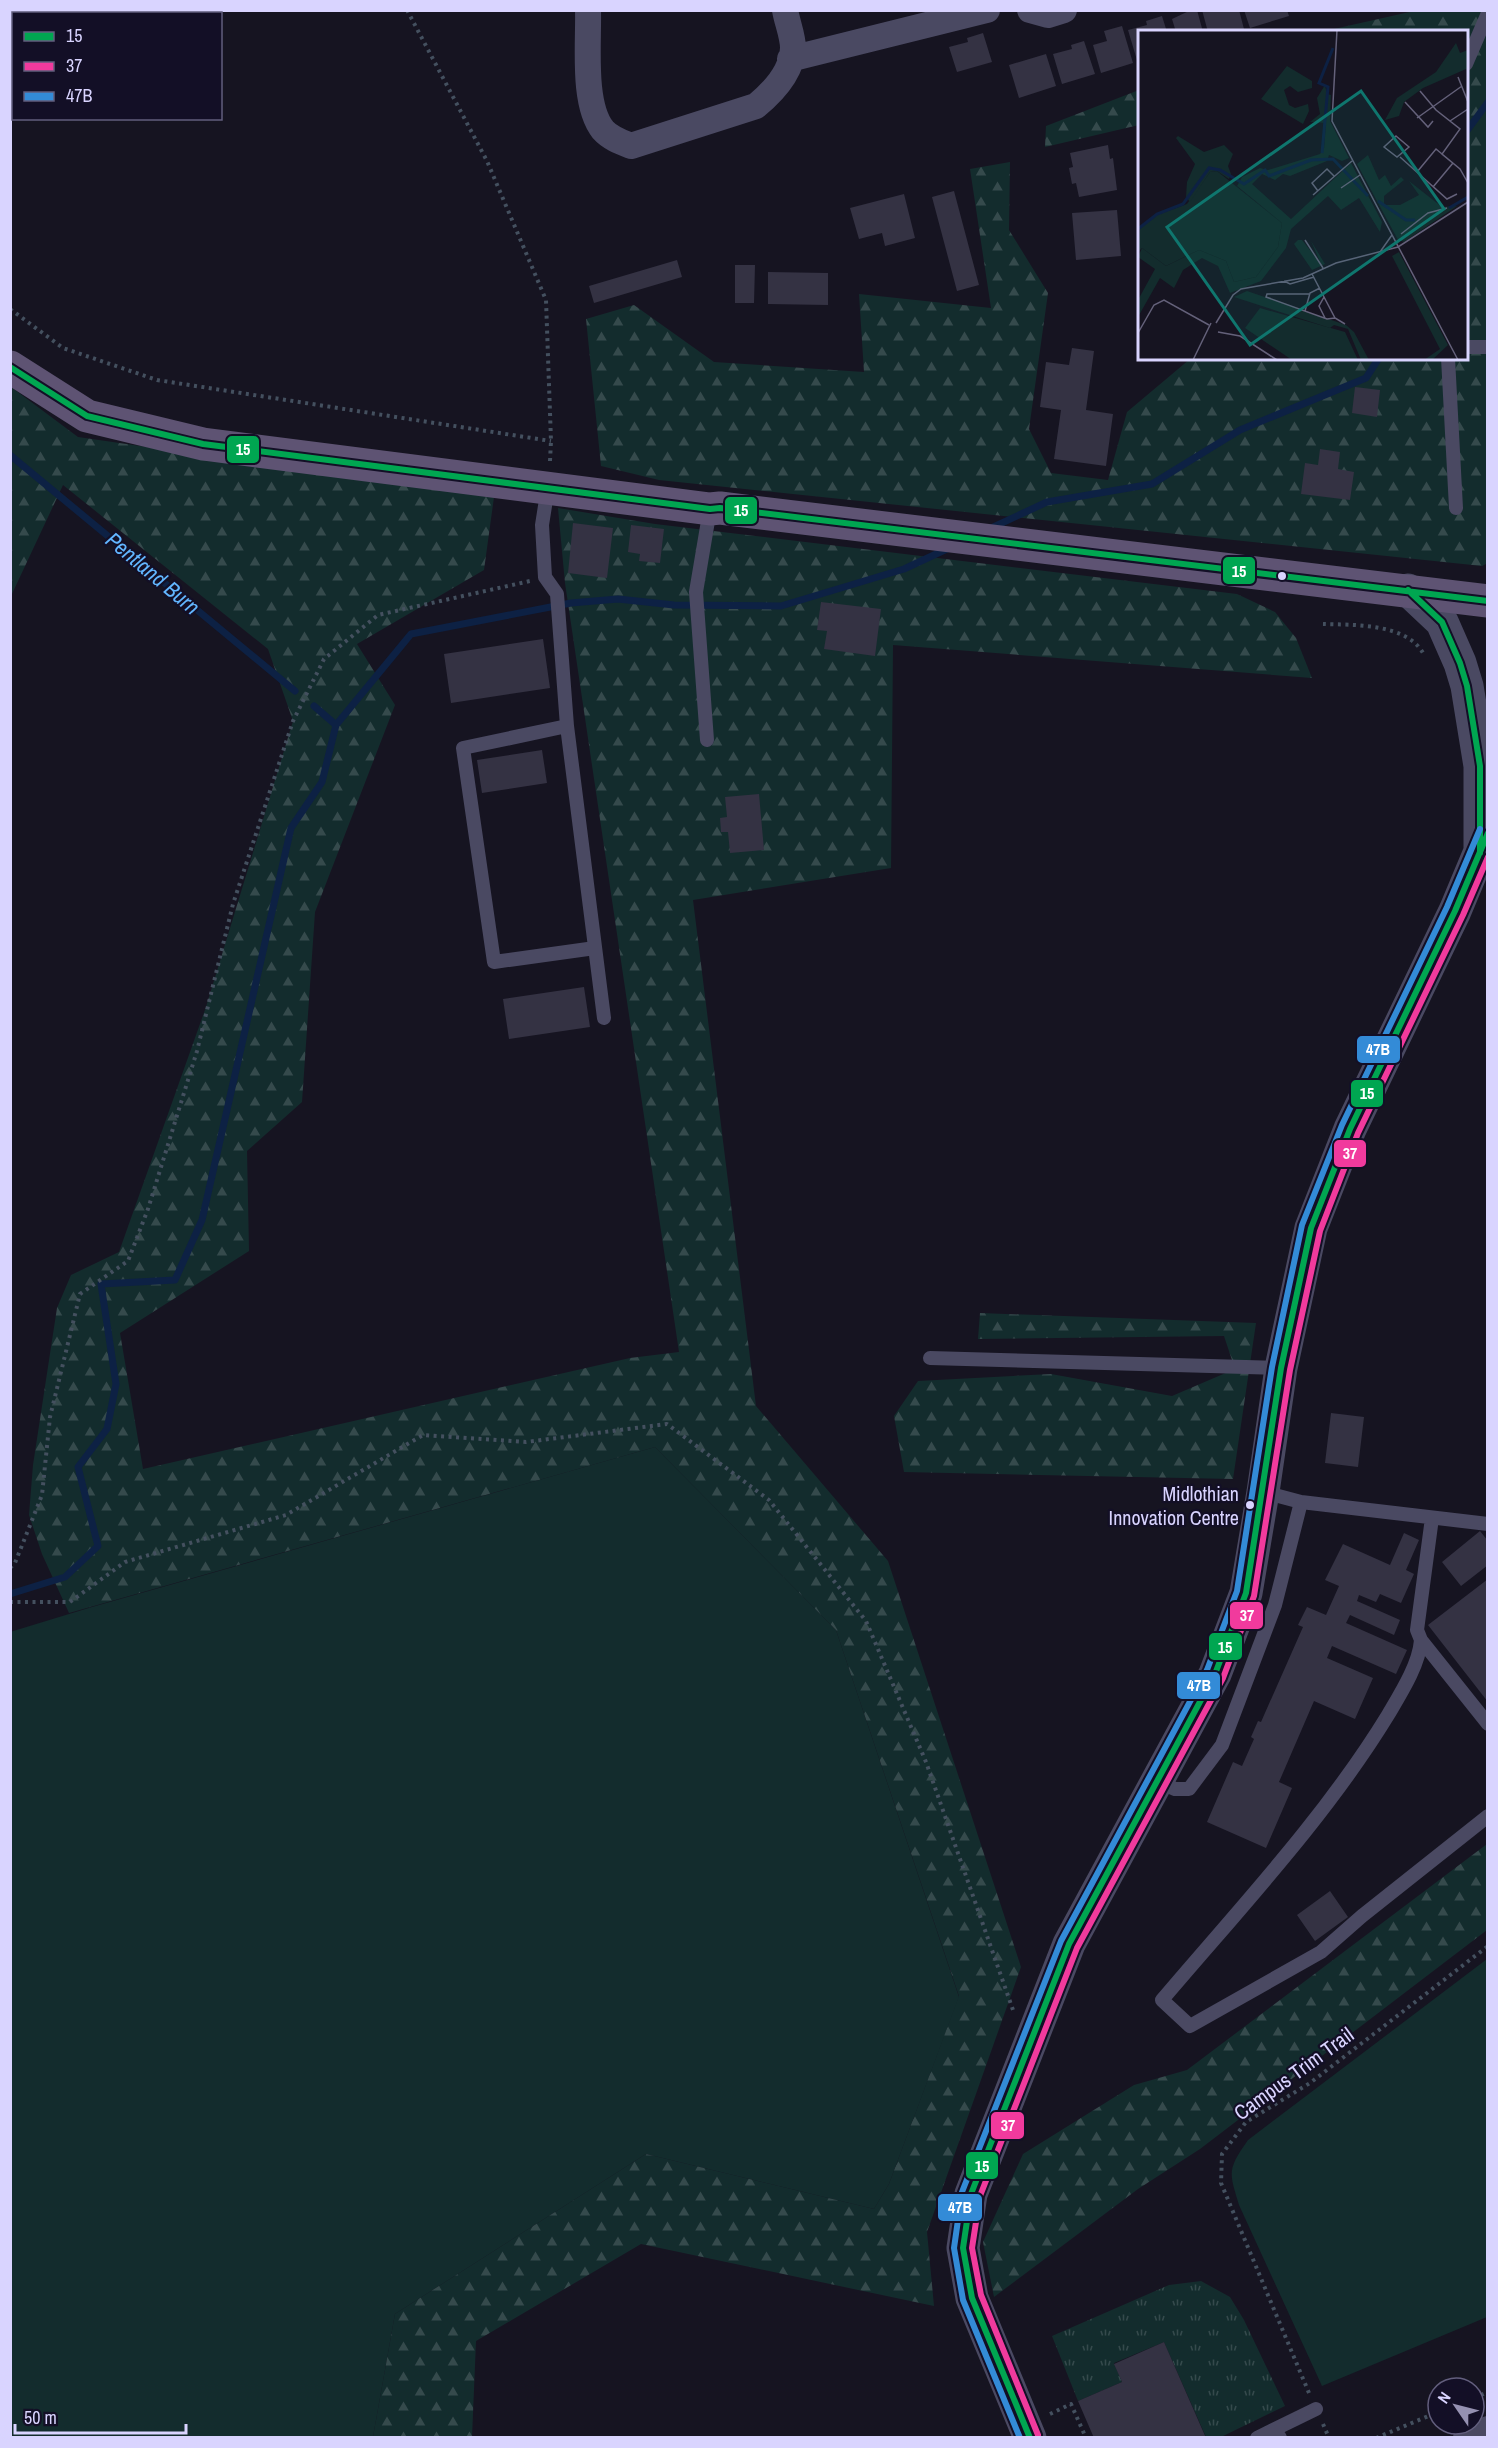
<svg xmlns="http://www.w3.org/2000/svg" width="1498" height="2448" font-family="'Archivo Narrow',sans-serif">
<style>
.green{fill:#132c2d}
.forest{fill:url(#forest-firs)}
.park{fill:url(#park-tufts)}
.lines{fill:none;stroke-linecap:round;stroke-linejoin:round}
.stream{stroke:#0d2144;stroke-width:7}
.building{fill:#343243}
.path{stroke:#44505f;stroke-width:4;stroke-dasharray:3 4.5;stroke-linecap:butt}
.service{stroke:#4a4962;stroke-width:14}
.minor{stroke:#4a4962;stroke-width:26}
.tertiary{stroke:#4a4962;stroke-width:33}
.primary{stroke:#5e5373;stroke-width:33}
.bus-1-casing{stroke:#130f26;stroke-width:10}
.bus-2-casing{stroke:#130f26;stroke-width:10}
.bus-3-casing{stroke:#130f26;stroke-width:10}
.bus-1{stroke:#00a651;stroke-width:6}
.bus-2{stroke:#f13a9d;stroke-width:6}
.bus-3{stroke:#338bd7;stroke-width:6}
.bus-dot{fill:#d9d4ff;stroke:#130f26;stroke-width:2}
.labels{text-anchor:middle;stroke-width:4.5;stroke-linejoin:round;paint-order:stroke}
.bus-label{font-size:20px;fill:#d9d4ff;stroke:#130f26;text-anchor:end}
.street-label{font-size:21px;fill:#d9d4ff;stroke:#130f26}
.water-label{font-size:22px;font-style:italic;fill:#62b6ff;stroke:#130f26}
.inset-river{fill:none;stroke:#0d2144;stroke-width:3}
.inset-road{fill:none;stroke:#64617a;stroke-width:1.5}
.view{fill:#0f766e;fill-opacity:0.15;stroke:#0f766e;stroke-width:3}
.inset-edge{fill:none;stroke:#d9d4ff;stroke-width:3}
.line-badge{stroke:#130f26;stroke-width:2}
.badge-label{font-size:16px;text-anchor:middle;font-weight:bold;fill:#fff}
</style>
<defs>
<pattern id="forest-firs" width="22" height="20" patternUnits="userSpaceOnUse" patternTransform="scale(1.5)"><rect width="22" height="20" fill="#132c2d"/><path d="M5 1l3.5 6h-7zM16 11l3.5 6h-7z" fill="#354a4c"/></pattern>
<pattern id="park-tufts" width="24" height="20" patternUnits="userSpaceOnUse" patternTransform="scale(1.5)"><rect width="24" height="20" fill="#132c2d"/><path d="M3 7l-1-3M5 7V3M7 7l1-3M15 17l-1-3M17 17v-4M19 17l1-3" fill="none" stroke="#354a4c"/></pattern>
</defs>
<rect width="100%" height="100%" fill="#161421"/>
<path class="green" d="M 655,1447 L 836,1630 L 959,1997 L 889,2184 L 874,2209 L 646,2154 L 395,2314 L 373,2437 L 11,2437 L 10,1632 L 92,1607 Z
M 1487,1959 L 1487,2317 L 1322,2386 L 1239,2205 C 1229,2172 1227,2170 1248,2140 Z"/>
<path class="forest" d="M 1414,11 L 1487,11 L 1488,563 L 1482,566 L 659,480 L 601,466 L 586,319 L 634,305 L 714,362 L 864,372 L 859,294 L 991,308 L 970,169 L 1010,162 L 1009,230 L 1048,293 L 1029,429 L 1051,473 L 1108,480 L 1127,412 L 1190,359 L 1466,358 L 1466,32 L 1325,31 Z
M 1139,90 L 1139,125 L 1045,147 L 1046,126 Z
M 11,387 L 78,437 L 494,497 L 484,570 L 357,644 L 395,705 L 315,912 L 302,1102 L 247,1151 L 249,1251 L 120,1333 L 143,1469 L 630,1358 L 679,1352 L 565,583 L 558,508 L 655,524 L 1237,594 L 1275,612 L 1296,638 L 1312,678 L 893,645 L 891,868 L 693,900 L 756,1406 L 888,1561 L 1021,1967 L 927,2232 L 934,2306 L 641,2244 L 476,2341 L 472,2437 L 373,2437 L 395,2314 L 646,2154 L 874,2209 L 889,2184 L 959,1996 L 836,1630 L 655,1447 L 69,1613 L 42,1554 L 29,1515 L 33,1465 L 57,1308 L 71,1275 L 119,1252 L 206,1007 L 293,721 L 268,649 L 63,485 L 11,596 Z
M 980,1313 L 1256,1323 L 1233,1479 L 904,1472 L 894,1416 L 918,1381 L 1051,1374 L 1172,1396 L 1235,1369 L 1224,1336 L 978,1339 Z
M 1487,1844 L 1487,1930 L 1200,2149 L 1138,2189 L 994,2297 L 983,2242 L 1023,2154 L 1134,2085 L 1187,2070 Z"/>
<path class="park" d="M 1201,2281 L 1230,2297 L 1244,2320 L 1285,2406 L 1221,2437 L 1206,2437 L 1164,2342 L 1114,2363 L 1122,2382 L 1078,2401 L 1052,2336 L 1169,2285 Z"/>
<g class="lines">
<path class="stream" d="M 1466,132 L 1488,102
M 10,455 L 295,691
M 989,529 L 1047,502 L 1152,484 L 1240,430 L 1366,378 L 1379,358
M 314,706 L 336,725
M 10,1594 L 65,1577 L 98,1546 L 78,1467 L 107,1429 L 116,1384 L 101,1284 L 175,1280 L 202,1220 L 291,828 L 322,782 L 336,725 L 411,634 L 571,603 L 618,599 L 674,605 L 781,606 L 904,569 L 949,548"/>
</g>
<path class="building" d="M 1191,10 L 1197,10 L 1203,32 L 1176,32 L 1172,19 Z
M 1202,10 L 1239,10 L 1244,29 L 1236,32 L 1208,32 Z
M 1244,10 L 1287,10 L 1289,16 L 1250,28 Z
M 1162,16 L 1167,32 L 1140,32 L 1139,67 L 1128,30 L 1147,25 L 1146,21 Z
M 1122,26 L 1133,63 L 1101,73 L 1093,45 L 1107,41 L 1104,31 Z
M 983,33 L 992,62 L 957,72 L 949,47 L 968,42 L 967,38 Z
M 1084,41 L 1095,74 L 1062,84 L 1053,54 L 1072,49 L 1071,45 Z
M 1046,54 L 1056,86 L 1019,98 L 1009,65 Z
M 1108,145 L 1110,159 L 1113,158 L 1117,190 L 1079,197 L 1076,183 L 1072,184 L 1069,168 L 1073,167 L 1070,153 Z
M 954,191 L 979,285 L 957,291 L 932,197 Z
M 904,194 L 915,238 L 885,246 L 882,233 L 859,239 L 850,208 Z
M 1117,210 L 1121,256 L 1076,260 L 1072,213 Z
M 677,260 L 682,277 L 594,303 L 589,286 Z
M 735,265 L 755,265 L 754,303 L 735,303 Z
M 768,272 L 828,273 L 828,305 L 768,304 Z
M 1072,348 L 1094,351 L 1086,410 L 1113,414 L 1106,466 L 1054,459 L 1061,410 L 1040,407 L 1046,362 L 1069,365 Z
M 1355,387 L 1380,390 L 1377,417 L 1352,413 Z
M 1320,449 L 1340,452 L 1338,469 L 1354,472 L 1350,500 L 1301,494 L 1305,463 L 1318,465 Z
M 573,523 L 613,528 L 607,578 L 568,573 Z
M 631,525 L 664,529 L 660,563 L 639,561 L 640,554 L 628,552 Z
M 821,602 L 881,609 L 875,656 L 824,649 L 827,631 L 817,630 Z
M 543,639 L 550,688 L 451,703 L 444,654 Z
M 542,750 L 547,783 L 482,793 L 477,760 Z
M 759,794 L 764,850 L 730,853 L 728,832 L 721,832 L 720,818 L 727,817 L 725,797 Z
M 584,987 L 590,1027 L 509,1039 L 503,999 Z
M 1331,1413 L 1364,1417 L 1358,1467 L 1325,1463 Z
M 1480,1531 L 1488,1541 L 1488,1565 L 1461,1586 L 1442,1562 Z
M 1404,1533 L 1419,1540 L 1406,1570 L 1414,1574 L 1401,1603 L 1380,1594 L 1376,1602 L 1359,1595 L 1357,1601 L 1400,1620 L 1394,1635 L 1350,1615 L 1346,1623 L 1407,1650 L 1396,1674 L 1332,1646 L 1327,1658 L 1373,1678 L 1355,1719 L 1314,1701 L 1279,1782 L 1292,1788 L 1266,1848 L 1207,1822 L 1233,1762 L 1242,1766 L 1254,1739 L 1251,1737 L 1258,1721 L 1261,1722 L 1303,1627 L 1298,1625 L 1307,1607 L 1326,1615 L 1339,1586 L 1325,1580 L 1343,1544 L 1390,1565 Z
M 1488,1579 L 1488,1702 L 1428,1625 Z
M 1330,1891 L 1348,1917 L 1315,1941 L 1297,1915 Z
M 1164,2342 L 1206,2438 L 1094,2438 L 1078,2401 L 1122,2382 L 1114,2364 Z"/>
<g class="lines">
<path class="path" d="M 407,10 L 487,161 L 546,300 L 551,441 L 550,461
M 10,309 L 63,348 L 157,380 L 551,441
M 1323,624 C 1353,625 1406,623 1423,653
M 10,1568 L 15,1563 L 42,1495 L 50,1417 L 80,1294 L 128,1261 L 148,1209 L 197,1051 L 233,904 L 293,721 L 324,659 L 378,615 L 530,581
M 10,1602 L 70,1602 L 125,1562 L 286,1515 L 423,1435 L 526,1442 L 667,1424 L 769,1500 L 866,1621 L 926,1762 L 1013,2010
M 1309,2393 L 1221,2183 L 1222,2154 L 1246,2122 L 1310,2083 L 1488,1946
M 1474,2398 L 1488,2392
M 1050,2414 L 1071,2404 L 1086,2438
M 1323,2424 L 1329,2438
M 1376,2438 L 1438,2412"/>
<path class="service" d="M 1466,64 L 1488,13
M 1466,347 L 1488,347
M 1448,358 L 1456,508
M 548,487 L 542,525 L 545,577 L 557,594 L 567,726 L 604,1018
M 567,726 L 463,748 L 494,962 L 595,948
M 707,740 L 696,592 L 710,509
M 930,1358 L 1281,1368
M 1263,1492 L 1301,1502 L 1488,1524
M 1432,1518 L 1417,1630 L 1421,1640 L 1488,1724
M 1421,1640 C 1419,1665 1401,1693 1388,1715 C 1325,1818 1240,1908 1162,2000 L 1190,2026 L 1321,1952 L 1362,1916 L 1488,1816
M 1159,1782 L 1175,1789 L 1189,1789 L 1222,1745 L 1275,1605 L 1301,1502
M 1275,2429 L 1316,2409
M 1257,2438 L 1275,2429 L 1280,2438"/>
<path class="minor" d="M 588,10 C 589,43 582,104 603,130 C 610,138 621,142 631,146 L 756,106 C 773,92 792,72 793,48 C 793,36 787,22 785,10
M 1030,10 L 1048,15 L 1064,10
M 790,59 L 987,10
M 1466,2438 L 1488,2429"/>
<path class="tertiary" d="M 1408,590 L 1442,622 L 1460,663 L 1467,686 L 1480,766 L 1480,853
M 1030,2438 L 972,2298 L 963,2248 L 971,2194 L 1069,1944 L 1215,1674 L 1246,1593 L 1263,1492 L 1281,1368 L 1311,1228 L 1350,1129 L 1455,911 L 1488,832"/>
<path class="primary" d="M 10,367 L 87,416 L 203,444 L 710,509 L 720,508 L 1488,601"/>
<defs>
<path id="bus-1" d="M 10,367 L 87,416 L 203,444 L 710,509 L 720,508 L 1488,601
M 1408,590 L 1442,622 L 1460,663 L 1467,686 L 1480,766 L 1480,853
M 1030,2438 L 972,2298 L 963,2248 L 971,2194 L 1069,1944 L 1215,1674 L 1246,1593 L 1281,1368 L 1311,1228 L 1350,1129 L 1455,911 L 1488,833"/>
<path id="bus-2" d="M 1038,2435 L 981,2295 L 972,2248 L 980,2196 L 1077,1948 L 1223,1678 L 1254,1596 L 1290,1370 L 1320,1231 L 1358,1133 L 1463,915 L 1488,857"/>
<path id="bus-3" d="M 1020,2438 L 963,2300 L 954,2248 L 962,2192 L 1061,1941 L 1207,1670 L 1237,1591 L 1272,1367 L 1302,1225 L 1342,1125 L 1447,907 L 1480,829"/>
</defs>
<use href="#bus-1" class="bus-1-casing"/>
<use href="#bus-2" class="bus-2-casing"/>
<use href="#bus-3" class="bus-3-casing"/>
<use href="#bus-1" class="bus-1"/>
<use href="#bus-2" class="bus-2"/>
<use href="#bus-3" class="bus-3"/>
</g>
<g class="bus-dot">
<circle cx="1282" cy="576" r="5"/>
<circle cx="1250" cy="1505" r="5"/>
</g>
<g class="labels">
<g class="bus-label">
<text x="1239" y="1501">Midlothian<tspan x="1239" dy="24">Innovation Centre</tspan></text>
</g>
<g class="street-label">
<text transform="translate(1294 2074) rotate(-36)" y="7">Campus Trim Trail</text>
</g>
<g class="water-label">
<text transform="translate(153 573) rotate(40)" y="8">Pentland Burn</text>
</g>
</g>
<g transform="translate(1138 30)">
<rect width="330" height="330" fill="#161421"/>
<path d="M 318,13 L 322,23 L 330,20 L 330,41 L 328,39 L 285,58 L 266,72 L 261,86 L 247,90 L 259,68 L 298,42 ZM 79,141 L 144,193 L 140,217 L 118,247 L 96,252 L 88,231 L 61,220 L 28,236 L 4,218 L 0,222 L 2,198 L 19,185 L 49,174 L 72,142 ZM 122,278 L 207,302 L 220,330 L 154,330 L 107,298 Z" fill="#132c2d"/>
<path d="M 149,36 L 174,51 L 174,58 L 160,62 L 152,56 L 146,60 L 151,75 L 157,78 L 170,74 L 171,81 L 165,94 L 123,69 ZM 187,55 L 189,64 L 193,65 L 192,91 L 211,128 L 204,131 L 191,125 L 189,131 L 152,146 L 145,144 L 137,150 L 124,144 L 114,154 L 153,189 L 213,133 L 244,192 L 242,202 L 221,168 L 203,180 L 190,166 L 153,199 L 148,218 L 123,251 L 92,263 L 80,236 L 64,228 L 45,240 L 36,258 L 22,248 L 0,287 L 0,270 L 17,239 L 0,227 L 4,218 L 28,236 L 61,220 L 88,231 L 96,252 L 118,247 L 140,217 L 144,193 L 99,156 L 104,147 L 122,138 L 130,140 L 182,124 L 186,118 L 188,93 L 172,92 L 182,84 L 179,68 ZM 40,106 L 66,122 L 86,115 L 95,124 L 90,136 L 93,144 L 91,149 L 79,141 L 72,142 L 52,172 L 48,167 L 49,152 L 57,134 L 38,108 ZM 230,125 L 241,150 L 247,145 L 253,156 L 263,147 L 266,150 L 246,166 L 246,175 L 262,175 L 281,165 L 271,151 L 304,177 L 319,176 L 266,212 L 260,210 L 219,134 ZM 160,210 L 164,210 L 183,234 L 173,211 L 187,234 L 174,240 L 156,214 ZM 261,222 L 310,315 L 294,330 L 286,330 L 302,319 L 254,226 ZM 109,261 L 208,295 L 216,302 L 231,330 L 223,330 L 210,299 L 196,295 L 192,298 L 96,267 Z" fill="#132c2d"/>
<path class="inset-river" d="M 184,123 L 190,57 L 181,53 L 195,18M 240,171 L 268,190 L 277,190M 311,178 L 330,167M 0,199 L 19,184 L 45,174 L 71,138 L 82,140 L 106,154 L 127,140 L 131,146 L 173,130 L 195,129 L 230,166"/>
<path class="inset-road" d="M 199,0 L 194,91 L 320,330M 320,47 L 330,72M 282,61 L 298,80 L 322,99 L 304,124 L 322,139 L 330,153M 267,72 L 290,97 L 295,91M 279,88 L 324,56M 312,91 L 330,79M 258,106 L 271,117 L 259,127 L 246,117 ZM 262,127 L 309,169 L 319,164M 279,142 L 298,119 L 304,124M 295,157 L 315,133M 203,158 L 222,145M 180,161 L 174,153 L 189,139 L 196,146M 175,165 L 214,131M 263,204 L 290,183 L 309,178M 167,210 L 185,238M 242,222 L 254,205M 174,244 L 197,288 L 207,294M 146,251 L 152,254 L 176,247M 171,264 L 129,264 L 128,267 L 189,289 L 197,288M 186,267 L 181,276 L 187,288M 167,281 L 172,263 L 182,258M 78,293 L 95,265 L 103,259 L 165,248 L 198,233 L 260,217 L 330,172M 80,302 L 102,306 L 139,330M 0,303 L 16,275 L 26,270 L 71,295M 55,330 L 73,293"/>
<path class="view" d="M 223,61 L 306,179 L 112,315 L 29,197 Z"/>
<rect width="330" height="330" class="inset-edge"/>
</g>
<g class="line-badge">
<rect x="226" y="435" width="34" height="29" rx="6" fill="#00a651"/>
<rect x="724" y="496" width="34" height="29" rx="6" fill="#00a651"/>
<rect x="1222" y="556" width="34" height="29" rx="6" fill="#00a651"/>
<rect x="1356" y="1035" width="45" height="29" rx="6" fill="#338bd7"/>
<rect x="1350" y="1079" width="34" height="29" rx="6" fill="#00a651"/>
<rect x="1333" y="1139" width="34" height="29" rx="6" fill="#f13a9d"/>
<rect x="1229" y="1601" width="35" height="29" rx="6" fill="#f13a9d"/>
<rect x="1208" y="1632" width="35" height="29" rx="6" fill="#00a651"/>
<rect x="1176" y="1671" width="45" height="29" rx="6" fill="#338bd7"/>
<rect x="990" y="2111" width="35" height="29" rx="6" fill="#f13a9d"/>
<rect x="965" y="2151" width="34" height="29" rx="6" fill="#00a651"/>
<rect x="937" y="2193" width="46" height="29" rx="6" fill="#338bd7"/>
</g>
<g class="badge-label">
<text x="243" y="455">15</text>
<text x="741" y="516">15</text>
<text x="1239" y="577">15</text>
<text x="1378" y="1055">47B</text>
<text x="1367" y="1099">15</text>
<text x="1350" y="1159">37</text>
<text x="1247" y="1621">37</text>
<text x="1225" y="1653">15</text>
<text x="1199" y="1691">47B</text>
<text x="1008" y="2131">37</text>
<text x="982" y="2172">15</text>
<text x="960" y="2213">47B</text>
</g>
<rect width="1498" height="2448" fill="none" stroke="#d9d4ff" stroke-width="24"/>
<rect x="12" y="12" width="210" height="108" fill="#130f26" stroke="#625e7d" stroke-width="1.5"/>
<rect x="24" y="32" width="30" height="9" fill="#00a651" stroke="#625e7d" stroke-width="1.5"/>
<text x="66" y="42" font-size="18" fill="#d9d4ff">15</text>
<rect x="24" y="62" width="30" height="9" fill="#f13a9d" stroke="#625e7d" stroke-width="1.5"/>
<text x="66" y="72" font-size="18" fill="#d9d4ff">37</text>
<rect x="24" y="92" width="30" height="9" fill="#338bd7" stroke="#625e7d" stroke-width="1.5"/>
<text x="66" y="102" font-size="18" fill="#d9d4ff">47B</text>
<g transform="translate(1456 2406) rotate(305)"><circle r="28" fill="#130f26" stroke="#625e7d" stroke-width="1.5"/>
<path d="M0-4.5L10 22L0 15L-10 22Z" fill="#9591b1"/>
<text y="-9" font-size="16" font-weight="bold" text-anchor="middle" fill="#d9d4ff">N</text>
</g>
<path d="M15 2424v9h171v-9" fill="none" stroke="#d9d4ff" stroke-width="3"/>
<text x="24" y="2424" font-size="18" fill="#d9d4ff" stroke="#130f26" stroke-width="4.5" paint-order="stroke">50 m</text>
</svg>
